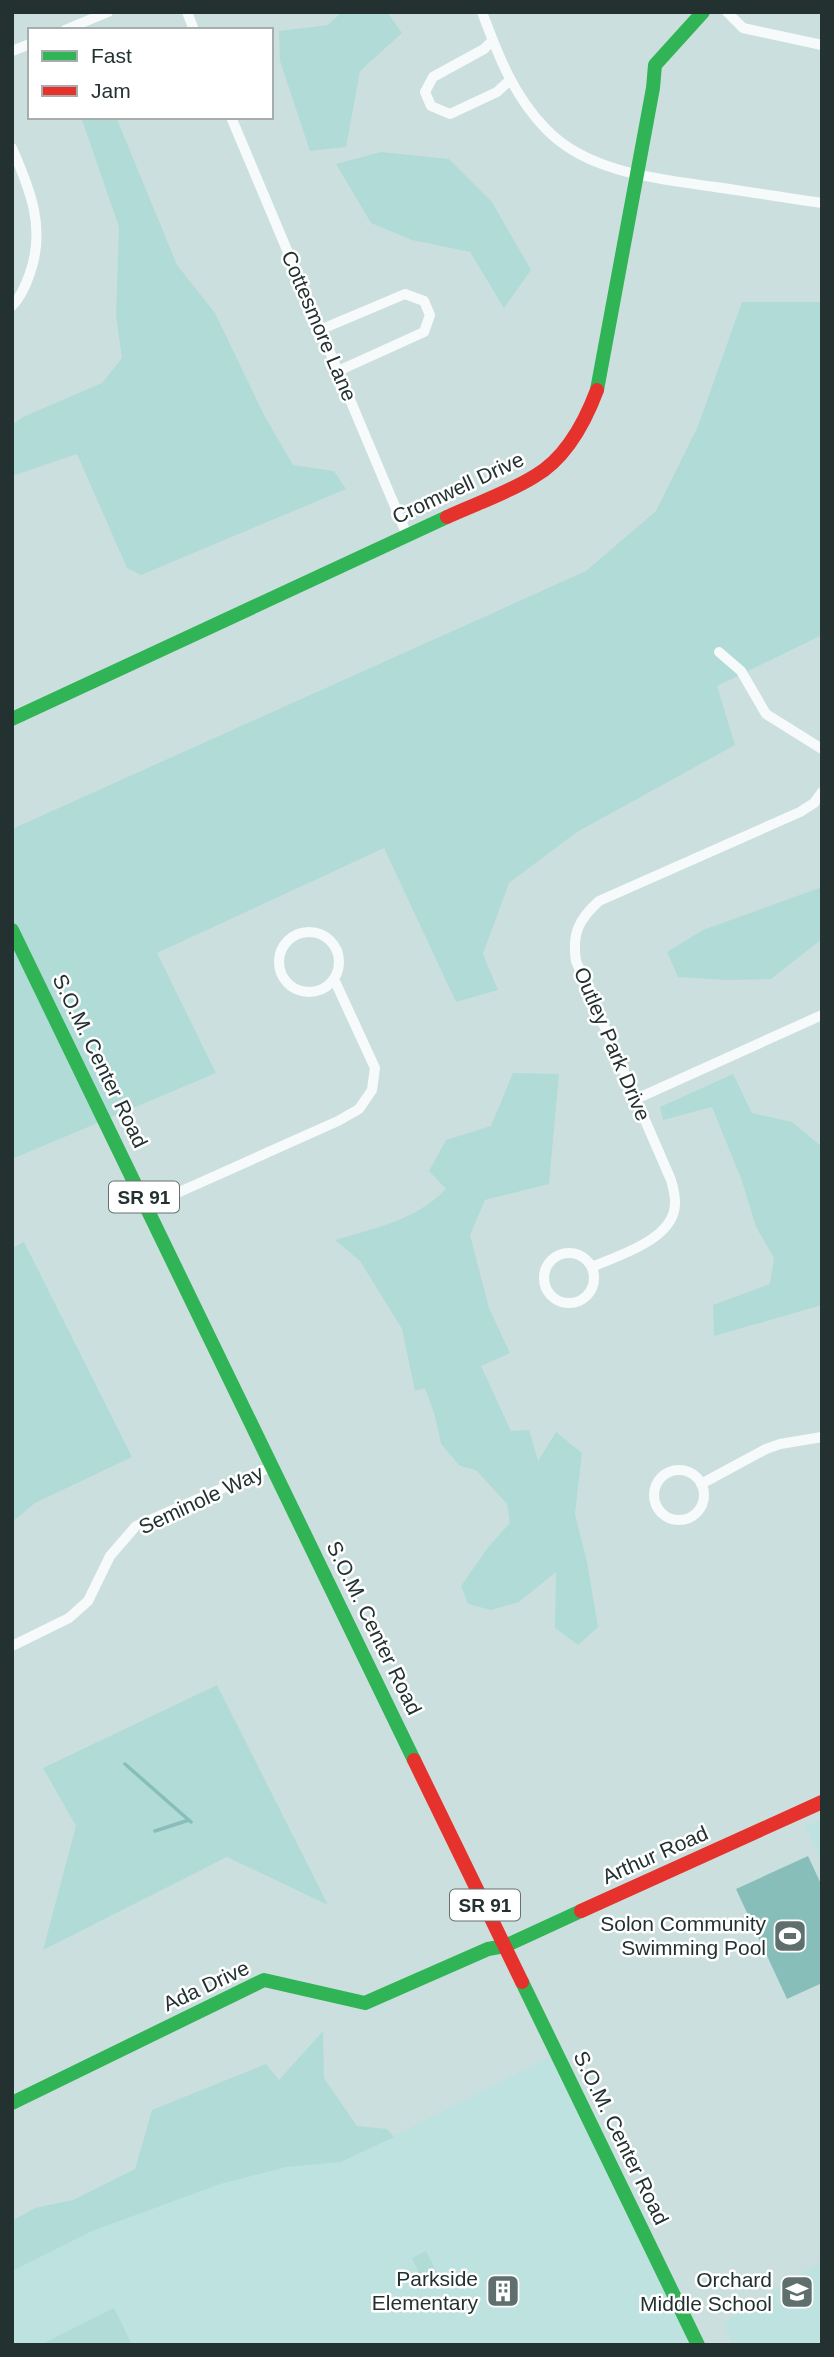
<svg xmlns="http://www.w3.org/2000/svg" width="834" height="2357" font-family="Helvetica,sans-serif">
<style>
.built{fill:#bde2df}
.green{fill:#b1dbd7}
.water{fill:#88beba}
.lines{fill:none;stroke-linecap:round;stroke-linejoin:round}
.stream{stroke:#88beba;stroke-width:3.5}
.street{stroke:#f7fafa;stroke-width:10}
.fast{stroke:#30b455;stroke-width:14}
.jam{stroke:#e5322d;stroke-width:14}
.labels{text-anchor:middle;stroke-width:5;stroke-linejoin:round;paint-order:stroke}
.shield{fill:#fff;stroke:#65706f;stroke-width:2}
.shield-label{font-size:19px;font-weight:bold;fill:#233231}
.street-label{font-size:21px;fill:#233231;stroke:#fff}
.poi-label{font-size:21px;fill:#233231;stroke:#fff;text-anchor:end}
</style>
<rect width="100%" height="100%" fill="#cbe0de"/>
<path class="built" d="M 822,1819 L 822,1862 L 805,1827 Z
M 557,2053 L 698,2345 L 12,2345 L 12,2263 L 241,2150 L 343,2162 Z
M 822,2260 L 822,2345 L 733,2345 L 723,2323 Z"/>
<path class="green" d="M 342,12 L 387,12 L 402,33 L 360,71 L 346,147 L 310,151 L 280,61 L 279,31 L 328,25 Z
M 81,117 L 116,117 L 177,265 L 215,313 L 264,415 L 293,465 L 334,471 L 346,489 L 141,575 L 127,568 L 77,454 L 12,476 L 12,425 L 23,417 L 102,383 L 122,358 L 116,316 L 119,227 Z
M 381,152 L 449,159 L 492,202 L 531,270 L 504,308 L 470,252 L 412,240 L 371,223 L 336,164 Z
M 742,302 L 822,302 L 822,635 L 717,686 L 735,745 L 577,832 L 509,883 L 483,954 L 498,990 L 456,1002 L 384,848 L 157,953 L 216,1073 L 12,1159 L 12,829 L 586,571 L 656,511 L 698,426 Z
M 822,887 L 822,939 L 771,979 L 726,980 L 678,977 L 667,952 L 703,930 Z
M 513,1073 L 559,1074 L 549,1184 L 485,1200 L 470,1235 L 489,1308 L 510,1353 L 481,1366 L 511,1431 L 529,1430 L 538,1461 L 556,1432 L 582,1453 L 575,1514 L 587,1562 L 598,1627 L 578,1645 L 555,1628 L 556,1572 L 519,1602 L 491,1610 L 468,1604 L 461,1586 L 489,1546 L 510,1523 L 507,1504 L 476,1470 L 460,1466 L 441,1444 L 435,1416 L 425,1388 L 415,1391 L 402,1329 L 360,1261 L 335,1240 C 376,1228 416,1220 446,1189 L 429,1171 L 446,1140 L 491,1126 Z
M 733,1074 L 752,1113 L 792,1122 L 822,1147 L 822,1305 L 714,1336 L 713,1305 L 770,1284 L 774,1258 L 756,1227 L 742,1181 L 712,1107 L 663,1120 L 660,1107 Z
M 24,1242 L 132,1457 L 35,1503 L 12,1522 L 12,1248 Z
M 217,1685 L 328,1905 L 227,1857 L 43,1950 L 76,1826 L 43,1768 Z
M 323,2031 L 324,2078 L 357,2126 L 387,2129 L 394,2137 L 341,2162 L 286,2167 L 220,2184 L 92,2231 L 12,2271 L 12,2221 L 35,2208 L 73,2200 L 135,2169 L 152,2110 L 266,2064 L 279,2080 Z
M 426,2251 L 441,2281 L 426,2288 L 412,2258 Z
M 114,2308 L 132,2345 L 40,2345 Z"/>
<path class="water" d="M 808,1856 L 822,1886 L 822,1983 L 787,1999 L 736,1889 Z"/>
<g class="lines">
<path class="stream" d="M 125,1764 L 191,1822
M 155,1831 L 189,1820"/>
<path class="street" d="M 187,12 L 194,30
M 482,12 C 498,55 513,95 546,129 C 588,173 659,179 715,187 C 751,192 786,198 822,203
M 727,12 L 743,28 L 822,45
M 65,30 L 108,12
M 493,40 L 484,49 L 433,77 L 425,92 L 431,106 L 450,114 L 497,92 L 509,81
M 12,51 L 30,44
M 231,117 L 407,535
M 12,148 C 30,189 46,228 30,273 C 26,285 21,297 12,306
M 322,329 L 405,294 L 424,301 L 430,315 L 424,332 L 338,371
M 719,652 L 741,671 L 766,714 L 822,749
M279 962a30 30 0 1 1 60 0a30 30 0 1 1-60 0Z
M 636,1099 L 822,1015
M 148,1206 L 338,1121 L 359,1109 L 372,1090 L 375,1068 L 334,979
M544 1278a25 25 0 1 1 50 0a25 25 0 1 1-50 0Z
M 592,1267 C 619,1255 676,1239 675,1202 C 675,1195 673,1187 671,1180 L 576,961 C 572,934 578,920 599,901 L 800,812 L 814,803 L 822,792
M654 1495a25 25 0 1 1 50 0a25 25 0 1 1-50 0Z
M 701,1484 L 766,1449 L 780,1444 L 822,1437
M 12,1646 L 69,1618 L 88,1601 L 110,1556 L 136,1526 L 273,1466"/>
<path class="fast" d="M 597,390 L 653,88 L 655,65 L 703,12
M 12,719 L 447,517
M 12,930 L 414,1760
M 522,1982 L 698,2345
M 12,2103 L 264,1980 L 365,2003 L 488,1949 L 505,1946 L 581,1911"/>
<path class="jam" d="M 447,517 C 475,504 508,493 535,476 C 566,458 585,422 597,390
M 414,1760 L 522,1982
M 581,1911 L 822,1802"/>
</g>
<defs>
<symbol id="stadium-square" viewBox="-11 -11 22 22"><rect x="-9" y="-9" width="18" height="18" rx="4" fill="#5e6f6e" stroke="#fff"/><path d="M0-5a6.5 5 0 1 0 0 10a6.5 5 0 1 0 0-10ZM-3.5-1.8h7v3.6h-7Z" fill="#fff"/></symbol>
<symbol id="building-square" viewBox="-11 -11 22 22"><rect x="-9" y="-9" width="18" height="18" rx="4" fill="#5e6f6e" stroke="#fff"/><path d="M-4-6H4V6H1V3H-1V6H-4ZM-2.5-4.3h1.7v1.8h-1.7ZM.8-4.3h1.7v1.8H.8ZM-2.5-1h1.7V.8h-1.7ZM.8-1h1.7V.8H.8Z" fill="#fff"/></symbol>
<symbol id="school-square" viewBox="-11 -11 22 22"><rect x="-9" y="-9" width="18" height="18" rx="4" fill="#5e6f6e" stroke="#fff"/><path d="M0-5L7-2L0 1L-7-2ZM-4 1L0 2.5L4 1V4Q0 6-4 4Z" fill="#fff"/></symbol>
</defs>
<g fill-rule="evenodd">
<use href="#stadium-square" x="771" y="1917" width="38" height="38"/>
<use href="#building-square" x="484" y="2272" width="38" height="38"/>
<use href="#school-square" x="778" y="2273" width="38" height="38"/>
</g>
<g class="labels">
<g class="shield">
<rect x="109" y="1181.5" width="70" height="31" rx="5"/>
<rect x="450" y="1889.5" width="70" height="31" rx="5"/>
</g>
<g class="shield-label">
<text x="144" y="1204">SR 91</text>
<text x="485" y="1912">SR 91</text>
</g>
<g class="street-label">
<text transform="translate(319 326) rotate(67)" y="7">Cottesmore Lane</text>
<text transform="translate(458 488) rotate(-25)" y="7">Cromwell Drive</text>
<text transform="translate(612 1044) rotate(67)" y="7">Outley Park Drive</text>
<text transform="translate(100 1061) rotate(64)" y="7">S.O.M. Center Road</text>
<text transform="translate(201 1500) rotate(-25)" y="7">Seminole Way</text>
<text transform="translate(374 1628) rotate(64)" y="7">S.O.M. Center Road</text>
<text transform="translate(655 1855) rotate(-24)" y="7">Arthur Road</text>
<text transform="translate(206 1986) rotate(-25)" y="7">Ada Drive</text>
<text transform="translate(621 2138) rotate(64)" y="7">S.O.M. Center Road</text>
</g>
<g class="poi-label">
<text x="766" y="1931">Solon Community<tspan x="766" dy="24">Swimming Pool</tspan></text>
<text x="478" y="2286">Parkside<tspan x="478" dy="24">Elementary</tspan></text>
<text x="772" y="2287">Orchard<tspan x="772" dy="24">Middle School</tspan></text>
</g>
</g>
<rect width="834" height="2357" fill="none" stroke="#233231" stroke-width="28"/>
<rect x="28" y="28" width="245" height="91" fill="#ffffff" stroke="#a7adad" stroke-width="2"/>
<rect x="42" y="51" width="35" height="10" fill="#30b455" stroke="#a7adad" stroke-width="2"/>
<text x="91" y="63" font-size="21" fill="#233231">Fast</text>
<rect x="42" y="86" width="35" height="10" fill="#e5322d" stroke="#a7adad" stroke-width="2"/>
<text x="91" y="98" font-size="21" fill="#233231">Jam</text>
</svg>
